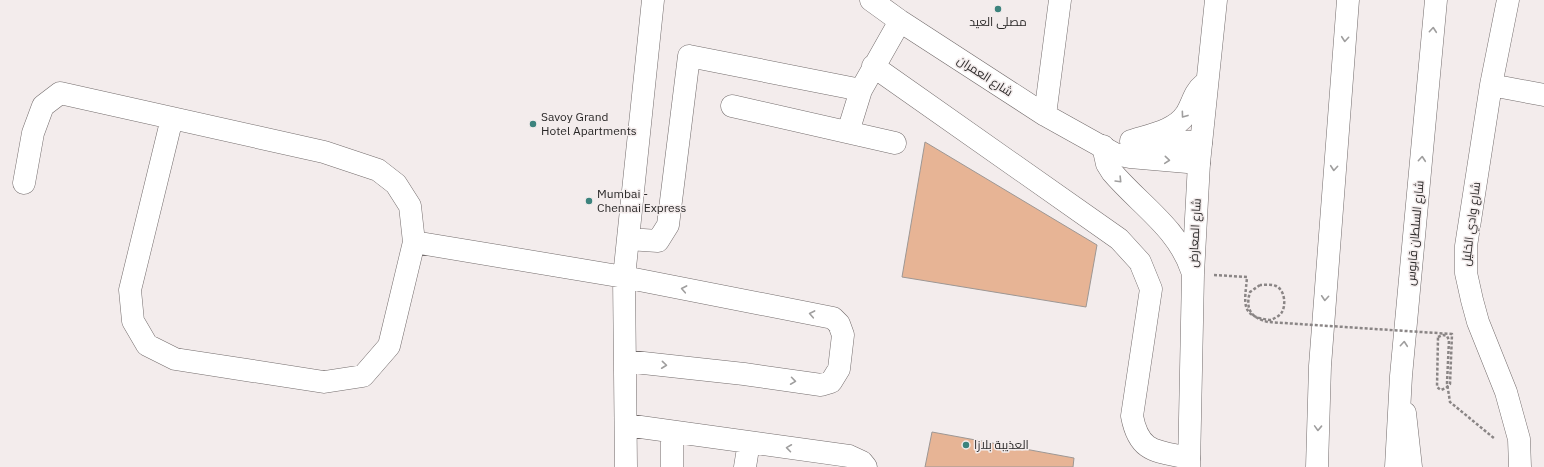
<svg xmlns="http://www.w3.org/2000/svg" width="1544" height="467" font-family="'IBM Plex Sans',Cairo,sans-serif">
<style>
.building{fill:#e7b495;stroke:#9d9794}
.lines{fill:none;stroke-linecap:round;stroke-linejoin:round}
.minor-casing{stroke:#736c6c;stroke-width:23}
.major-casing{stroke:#736c6c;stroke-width:23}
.highway-casing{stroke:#736c6c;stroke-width:23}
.path{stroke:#8a8585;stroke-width:2.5;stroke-dasharray:3 2;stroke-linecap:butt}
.minor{stroke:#fff;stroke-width:22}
.major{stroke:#fff;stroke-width:22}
.highway{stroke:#fff;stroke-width:22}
.path-bridge{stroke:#8a8585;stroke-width:2.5;stroke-dasharray:3 2;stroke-linecap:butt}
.oneway{stroke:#9f9e9e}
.poi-dot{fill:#3c837d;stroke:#f3ecec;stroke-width:1.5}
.labels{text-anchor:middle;stroke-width:3;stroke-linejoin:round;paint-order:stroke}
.poi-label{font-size:12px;fill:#292727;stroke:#f3ecec;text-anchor:start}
.street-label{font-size:12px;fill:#292727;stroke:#f3ecec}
</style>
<rect width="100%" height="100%" fill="#f3ecec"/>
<path class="building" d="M 925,142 L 1097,245 L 1086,307 L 902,277 Z
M 932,432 L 1074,458 L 1073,467 L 925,467 Z"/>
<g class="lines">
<defs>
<path id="minor" d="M 871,0 L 900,21 L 1045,115 L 1115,154 L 1130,157 L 1199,163
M 1508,0 L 1491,85 L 1466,246 L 1466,273 L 1472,300 L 1478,322 L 1506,392 L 1519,439 L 1520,467
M 873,66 L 1119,239 L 1140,262 L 1151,289 L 1132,416 C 1139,453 1156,451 1189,458
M 1491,85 L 1544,95
M 732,106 L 895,143
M 1045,115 L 1060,0
M 848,132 L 861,90
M 1138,141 L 1201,142
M 24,183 L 33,133 L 43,106 L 60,93 L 324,152 L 378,170 L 396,184 L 410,206 L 414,242 L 389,346 L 363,376 L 324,382 L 175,359 L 147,345 L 133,321 L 130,290 L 172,118
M 628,239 L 658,241 L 668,225 L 689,56 L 861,90 L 900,21
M 414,242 L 624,277 L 833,318 L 839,324 L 843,335 L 839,369 L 831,382 L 821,385 L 744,374 L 625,361
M 1405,413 L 1411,467
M 626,425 L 849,456 L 862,462 L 866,467
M 626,467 L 624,277 L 653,0
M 672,467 L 672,432
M 745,467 L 749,442"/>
<path id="major" d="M 1131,141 C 1149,135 1175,131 1186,114 C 1192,105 1194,92 1203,85
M 1103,146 L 1107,164 L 1112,172 C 1140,205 1178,228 1192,271
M 1189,467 L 1193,274 L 1199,163 L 1216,0"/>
<path id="highway" d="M 1317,467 L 1320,366 L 1348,0
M 1396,467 L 1401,376 L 1436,0"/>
</defs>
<use href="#minor" class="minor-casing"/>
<use href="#major" class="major-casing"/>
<use href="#highway" class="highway-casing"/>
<path class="path" d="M 1214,275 L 1247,277 C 1245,303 1239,317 1271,320 C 1275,318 1280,316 1282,312 C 1286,305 1285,290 1276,286 C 1271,284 1265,285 1260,285
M 1438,337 L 1443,335 L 1447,336 L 1449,340 L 1447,383 L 1450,402 L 1495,439"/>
<use href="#minor" class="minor"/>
<use href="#major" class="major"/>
<use href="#highway" class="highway"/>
<path class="path-bridge" d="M 1260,285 L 1250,292 C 1245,309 1251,318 1268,322 L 1452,334 L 1450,384 L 1446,388 L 1441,390 L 1437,387 L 1438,337"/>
</g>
<defs><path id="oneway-chevron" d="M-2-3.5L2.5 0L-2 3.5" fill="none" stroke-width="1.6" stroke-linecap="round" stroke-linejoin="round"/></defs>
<g class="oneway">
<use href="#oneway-chevron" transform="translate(1433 30) rotate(-85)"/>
<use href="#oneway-chevron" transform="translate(1345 39) rotate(95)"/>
<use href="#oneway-chevron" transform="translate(1184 115) rotate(126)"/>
<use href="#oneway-chevron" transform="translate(1422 159) rotate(-85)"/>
<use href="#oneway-chevron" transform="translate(1167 160) rotate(5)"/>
<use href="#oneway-chevron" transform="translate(1334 168) rotate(95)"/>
<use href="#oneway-chevron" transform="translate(1119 180) rotate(46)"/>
<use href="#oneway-chevron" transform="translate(684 289) rotate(-169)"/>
<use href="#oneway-chevron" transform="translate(1325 298) rotate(94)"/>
<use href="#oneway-chevron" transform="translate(812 314) rotate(-169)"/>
<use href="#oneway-chevron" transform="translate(1404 344) rotate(-85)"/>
<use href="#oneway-chevron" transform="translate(664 365) rotate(6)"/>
<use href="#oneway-chevron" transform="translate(793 381) rotate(8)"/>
<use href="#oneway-chevron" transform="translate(1318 428) rotate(92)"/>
<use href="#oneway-chevron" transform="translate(789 448) rotate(-172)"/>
</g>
<g class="poi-dot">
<circle cx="998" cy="9" r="4"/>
<circle cx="533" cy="124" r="4"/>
<circle cx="589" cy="201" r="4"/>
<circle cx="966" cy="445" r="4"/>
</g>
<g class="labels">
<g class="poi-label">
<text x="998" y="26" text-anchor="middle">مصلى العيد</text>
<text x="541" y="121">Savoy Grand<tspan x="541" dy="14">Hotel Apartments</tspan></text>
<text x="597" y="198">Mumbai -<tspan x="597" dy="14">Chennai Express</tspan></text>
<text x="974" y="449">العذيبة بلازا</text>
</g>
<g class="street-label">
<text transform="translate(985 76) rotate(33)" y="4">شارع العمران</text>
<text transform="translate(1471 224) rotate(-83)" y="4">شارع وادي الخليل</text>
<text transform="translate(1195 233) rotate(-87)" y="4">شارع المعارض</text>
<text transform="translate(1415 233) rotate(-85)" y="4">شارع السلطان قابوس</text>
</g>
</g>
</svg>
